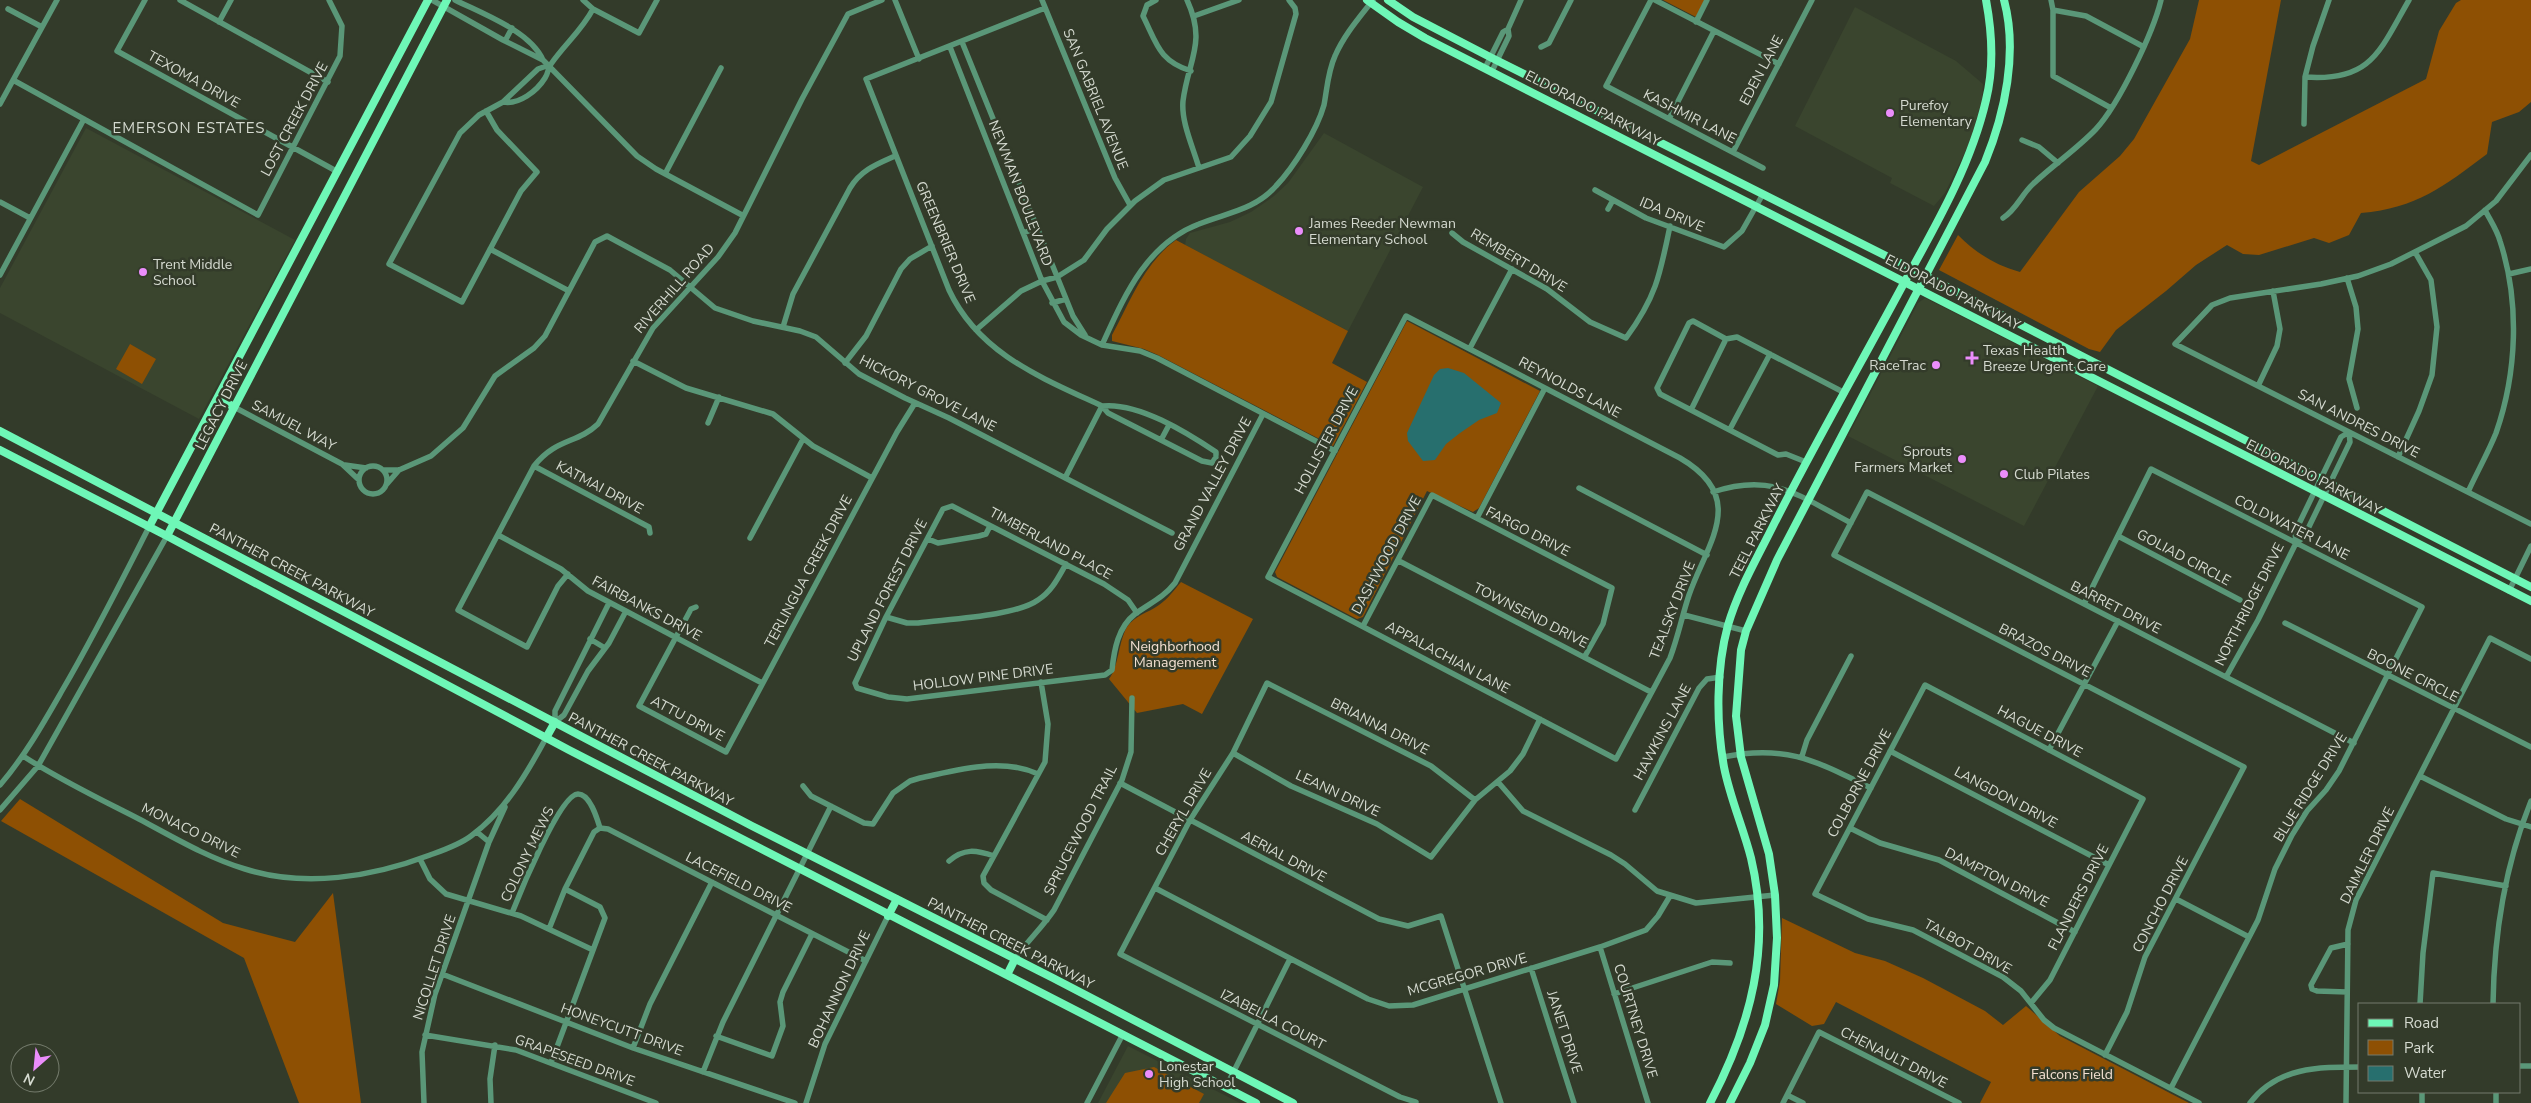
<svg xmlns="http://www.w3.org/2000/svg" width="2531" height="1103" font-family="'Nunito Sans',sans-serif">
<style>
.built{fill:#3a452e}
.green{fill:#8e5003}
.water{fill:#276f6e}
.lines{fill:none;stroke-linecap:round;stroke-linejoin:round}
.minor{stroke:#5a9778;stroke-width:5.5}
.major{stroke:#6ef7b7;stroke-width:8}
.poi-dot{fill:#eb8dfb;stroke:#333b2a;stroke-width:2}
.labels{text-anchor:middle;stroke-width:5;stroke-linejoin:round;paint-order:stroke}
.street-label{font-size:14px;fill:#d5dad0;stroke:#333b2a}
.poi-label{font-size:14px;fill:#d5dad0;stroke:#333b2a;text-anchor:start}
.park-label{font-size:14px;fill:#f3e0d1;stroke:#333b2a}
.neighbourhood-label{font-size:15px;letter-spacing:1px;fill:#d5dad0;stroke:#333b2a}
</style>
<rect width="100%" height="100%" fill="#333b2a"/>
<path class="built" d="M 1855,7 L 1956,61 L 1983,84 L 1982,100 L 1970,142 L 1945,193 L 1934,206 L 1890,183 L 1892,178 L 1795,126 Z
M 86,128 L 295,240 L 199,419 L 0,313 L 0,288 Z
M 1324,133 L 1423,187 L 1348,331 L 1185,245 L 1186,239 L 1190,233 L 1230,222 L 1251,212 L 1274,196 L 1288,183 Z
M 1925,298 L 2098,386 L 2024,526 L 1848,436 L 1918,303 Z
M 1128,1046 L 1240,1103 L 1098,1103 Z"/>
<path class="green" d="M 1663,0 L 1705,0 L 1696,17 Z
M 2199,0 L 2281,0 L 2251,161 L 2259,165 L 2426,79 L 2439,31 L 2456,3 L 2461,0 L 2531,0 L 2531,102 L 2519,112 L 2492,122 L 2487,154 C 2443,187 2417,208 2361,213 L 2349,235 L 2329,243 L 2314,238 L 2259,255 L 2243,254 L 2227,245 L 2196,265 L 2166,291 L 2116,330 L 2100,352 L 2089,349 L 1939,270 L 1958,235 C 1976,253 1995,265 2020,272 L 2079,192 L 2120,156 L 2134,139 L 2190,39 Z
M 1176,240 L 1348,331 L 1332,363 L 1367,382 L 1333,446 L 1158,355 L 1144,349 L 1112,341 L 1112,335 C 1130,302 1144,263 1176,240 Z
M 1407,321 L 1540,391 L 1479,508 L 1473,512 L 1427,491 L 1363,617 L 1357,619 L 1277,577 L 1275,572 Z
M 130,344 L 156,359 L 142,384 L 116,369 Z
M 1181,582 L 1253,619 L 1202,714 L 1183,704 L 1137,713 L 1109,679 C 1119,666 1118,643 1127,627 C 1135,615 1148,613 1159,605 C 1168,599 1174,590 1181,582 Z
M 20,799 L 223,923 L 295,942 L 333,893 L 361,1103 L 299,1103 L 244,958 L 1,821 Z
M 1782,918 L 1855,953 L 1885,961 L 1923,978 L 1985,1011 L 2003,1025 L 2026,1006 L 2060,1036 L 2189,1103 L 1980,1103 L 1991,1082 L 1836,1002 L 1824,1024 L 1812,1026 L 1776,1004 L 1780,981 Z
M 1154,1067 L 1204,1094 L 1199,1103 L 1106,1103 L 1125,1073 Z"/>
<path class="water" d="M 1448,368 L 1464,373 L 1501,403 L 1497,413 L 1479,420 L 1460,433 L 1446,444 L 1435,460 L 1423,461 L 1408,441 L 1407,433 L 1434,375 L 1440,369 Z"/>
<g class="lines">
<path class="minor" d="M 145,0 L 117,51 L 338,172
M 180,0 L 328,82
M 432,0 L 503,40 L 543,60
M 455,0 C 483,14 530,31 543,60 L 637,156 L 656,169 L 742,215
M 583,0 L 593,9 L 639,33 L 657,0
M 895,0 L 919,59
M 1042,0 L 1115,178 L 1130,205
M 1156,0 L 1147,5 L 1143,16 C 1157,44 1159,61 1191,71
M 1187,0 C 1207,43 1188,60 1183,101 C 1181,122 1193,147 1199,168
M 1651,0 L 1606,86 L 1763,168
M 1655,0 L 1779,64
M 2051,0 L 2053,10 L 2053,76 L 2111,108
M 1045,8 L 866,79 L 949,290 C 979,354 1042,378 1102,406 L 1108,413 L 1202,461 L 1212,463 L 1216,457 L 1216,452 C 1186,432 1138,402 1102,406
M 8,9 L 42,27
M 2053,10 L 2086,16 L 2144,47
M 1194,16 L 1239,0
M 219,22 L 231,0
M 1696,22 L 1707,0
M 505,41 L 512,28
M 962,42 L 1073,316 L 1085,335
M 950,47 L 1042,281 L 1064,322 L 1081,335 L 1102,345 L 1140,351 L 1157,358 L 1335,451
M 1541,47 L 1549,43 L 1571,0
M 1485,68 L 1503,32 L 1508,29 L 1521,0
M 1492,71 L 1509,36 L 1508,29
M 2305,77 C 2372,82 2380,50 2409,0
M 13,80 L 258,215 L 340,56 L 342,26 L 329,0
M 503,102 C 519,105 537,91 545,78 C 548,74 548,68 551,64 C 565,44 582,30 593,9
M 0,104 L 57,0
M 486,111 L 497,130 L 537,172 L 521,191 L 462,302 L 389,264 L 460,133 L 479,115 L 503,102 L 538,69 L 549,65
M 1669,119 L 1714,31
M 2304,124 L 2305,77 L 2313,46 L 2329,0
M 2022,140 L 2039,147 L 2058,163
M 1733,152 L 1812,0
M 2531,155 L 2496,201 L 2466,226 L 2391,264 L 2358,276 L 2321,284 L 2230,298 L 2212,305 L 2175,344 L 2531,524
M 665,174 L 721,68
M 1595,190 L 1646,218 L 1724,247 L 1742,231 L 1763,194
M 0,202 L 30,218
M 1608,209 L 1613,200
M 2003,218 C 2017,209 2021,195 2033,184 C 2053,165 2077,149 2096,129 C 2119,104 2153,33 2161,0
M 1023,233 L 1037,228
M 1452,233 L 1463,242 L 1547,289 L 1590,322 L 1626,338 C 1656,297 1660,275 1670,226
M 490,249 L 569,291
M 2509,274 L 2531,269
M 0,275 L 84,119
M 2347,278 L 2356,307 L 2358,329 L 2349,379 L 2357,408
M 1052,303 L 1066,299
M 1406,316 L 1680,458 C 1749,498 1707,543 1689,595 C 1682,616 1678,637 1670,658 L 1616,759 L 1268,577 Z
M 783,327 L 793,294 L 850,188 C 861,170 877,164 895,156
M 976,330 L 1021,291 L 1042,281 L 1057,277 L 1084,260 L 1107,229 L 1135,201 L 1164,180 L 1231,157 L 1250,136 L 1271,102 L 1296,14 L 1295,8 L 1289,0
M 1102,345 C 1124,297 1146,244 1199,224 C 1226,213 1255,210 1276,186 C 1294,167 1317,130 1324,105 C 1327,89 1328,71 1335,56 C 1344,35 1359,18 1373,0
M 1470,348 L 1512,269
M 633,361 L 686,388 L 773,414 L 813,446 L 872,478
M 845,363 L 866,336 L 901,269 L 910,259 L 932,246
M 2258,386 L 2277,346 L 2280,329 L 2273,291
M 234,407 L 342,464 L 359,480
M 1691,410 L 1726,339
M 708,423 L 719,397
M 1730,429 L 1770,354
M 1161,440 L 1169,425
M 2398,457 L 2419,411 L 2432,375 L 2437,327 L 2431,280 L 2415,252
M 1806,462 L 1786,454 L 1778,455 L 1660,394 L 1657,388 L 1689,323 L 1693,321 L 1726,339 L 1737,337 L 1845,393
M 345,465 L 366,468
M 534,466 L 649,527 L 650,533
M359 480a14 14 0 1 1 28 0a14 14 0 1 1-28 0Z
M 383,470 L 399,470 L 431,456 L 463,428 L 495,376 L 534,348 L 545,336 L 595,242 L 607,236 L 670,270 L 715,308 L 753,321 L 800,331 L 816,337 L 859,374 L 905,398 L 949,418 L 1172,533
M 1065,478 L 1102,406
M 386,485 L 399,470
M 1579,488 L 1707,555
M 1713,492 C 1773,472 1799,496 1851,523
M 2468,492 C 2477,472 2488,453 2496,433 C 2517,373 2520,302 2500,241 C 2497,230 2490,220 2485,210
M 1477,518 L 1545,388
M 498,535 L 561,569 L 588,591 L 762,683
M 2118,536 L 2240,600
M 750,538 L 803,439
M 928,539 L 938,543 L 979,536 L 986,534 L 990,526
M 1399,561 L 1651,692
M 568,574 L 558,586 L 527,647 L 458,610 L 534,466 C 556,438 577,444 598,424 L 653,328 L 718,257 L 735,233 L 802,99 L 848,14 L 882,0
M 2509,591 L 2531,546
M 2084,604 L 2151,469 L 2422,607 L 2339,771 L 2326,790 L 2307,811 L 2292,835 L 2275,869 L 2258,920 L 2171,1088
M 696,607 L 691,609 L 639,706 L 726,752 L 897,432 L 915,403
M 1137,613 L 1128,600 L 1104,584 L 952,506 L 943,509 L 886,617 L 855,683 L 857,688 L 888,697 L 907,699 L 1105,675 L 1112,670 C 1114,650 1118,627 1135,614 C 1150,603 1163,598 1175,583 L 1263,414
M 1684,615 L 1746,631
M 886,617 L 907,623 L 918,623 C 948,619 1016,616 1038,600 C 1052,591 1058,578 1066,564
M 2285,623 L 2531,747
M 1363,626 L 1432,495 L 1612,588 L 1603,624 L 1585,656
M 590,639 L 605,648
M 2226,677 L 2258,620 L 2296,543 L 2304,537 L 2350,442 L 2349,432 L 2341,437 L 2295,532 L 2296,543
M 1041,682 L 1048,724 L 1045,762 L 983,876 L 984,883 L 991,890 L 1047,920
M 555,722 L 564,715 L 588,671 L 609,643 L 626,611
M 555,722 L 555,711 L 609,603
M 2049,750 L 2118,621
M 1890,751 L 2109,865
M 1233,753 L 1291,786 L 1377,824 L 1431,857 L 1475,800 L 1510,771 L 1523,754 L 1540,719
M 23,756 C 60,780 100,799 139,819 C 173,837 208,858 245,869 C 305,888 372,877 430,855 C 444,850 459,845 471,836 C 505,811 526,775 546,738
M 1802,756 L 1807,740 L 1851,656
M 1723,757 C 1786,744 1816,761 1871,788
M 2420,776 L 2506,819 L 2531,827
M 1498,782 L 1523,811 L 1611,855 L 1625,864 L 1657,891 L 1696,903 L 1775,895
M 1120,783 L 1379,919 L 1408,926 L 1441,916 L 1501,1103
M 0,785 C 25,756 44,722 63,689 C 94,636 121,582 149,527
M 803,786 L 811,796 L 864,823 L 873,824 L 893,793 L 910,781 L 920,778 C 958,770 1001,757 1038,774
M 0,810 L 38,766 L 167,536
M 1635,810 L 1699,688 L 1707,679 L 1721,677
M 600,828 L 608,829 L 866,961
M 1850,828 L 1880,843 L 1939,860 L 2075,932
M 477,832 L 489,842
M 420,859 L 430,879 L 446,894 L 521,916 L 593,950
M 949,861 C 964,848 976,850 994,856
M 1155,888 L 1368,999 L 1389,1006 L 1413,1005 L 1600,947 L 1646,930 L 1658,916 L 1670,896
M 2176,899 L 2249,937
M 512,913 C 519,895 560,794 578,794 C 590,794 597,818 600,828
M 549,929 L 565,889 L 594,832 L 600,828
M 1600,947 L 1648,1103
M 1015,959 C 1027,941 1042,928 1054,910 L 1122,780 L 1131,752 L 1132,698
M 1531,968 L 1574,1103
M 442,974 L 633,1048 L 795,1103
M 2347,992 L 2317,991 L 2312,989 L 2311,985 L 2331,948 L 2348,944
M 1614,994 L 1712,962 L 1730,963
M 2031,1003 L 2050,980 L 2143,799 L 1925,685 L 1815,894 L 1868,919 L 1913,930 L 2003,977 L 2021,991 L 2044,1020 L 2054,1028 L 2199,1103
M 2420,1004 L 2423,953 L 2433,873 L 2506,886
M 2493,1004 C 2494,935 2505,865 2531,801
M 425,1035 L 516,1050 L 656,1103
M 716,1036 L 772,1056 L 783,1026 L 780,1002 L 783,992 L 812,934
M 633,1048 L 650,1004 L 712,882
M 2105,1055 L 2127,1012 L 2145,957 L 2244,767 L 1834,555 L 1867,492 L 2354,743
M 551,1063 L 605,918 L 600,907 L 565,889
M 2520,1066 L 2531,1066
M 703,1072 L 723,1022 L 831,806
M 1226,1087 L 1290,959
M 1787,1095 L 1803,1103
M 1416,1102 L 1400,1097 L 1120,954 L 1190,820 L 1233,753 L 1267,683 L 1431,766 L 1475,800
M 424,1103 L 422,1052 L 435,994 L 489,842 L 505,807
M 491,1103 L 490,1079 L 495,1045
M 806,1103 L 825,1044 L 888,916
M 1087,1103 L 1123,1034
M 1783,1103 L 1819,1032 L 1959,1103
M 2250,1103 C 2277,1067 2318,1067 2360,1067
M 2346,1103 L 2348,930 L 2356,900 L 2490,638 L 2531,659
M 2422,1103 L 2422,1092
M 2496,1103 L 2496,1092"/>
<path class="major" d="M 1367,0 L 1398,22 L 1425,38 L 2531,601
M 1388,0 L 1413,17 L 1490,57 L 1926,276 L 2531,587
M 218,398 L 234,407
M 0,431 L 752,826 L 1053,978 L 1293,1103
M 0,450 L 167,536 L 569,750 L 1256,1103
M 149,527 L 428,0
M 167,536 L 447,0
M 546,738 L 555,722
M 888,916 L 897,899
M 1007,975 L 1015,959
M 1710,1103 C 1751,1025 1772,946 1751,858 C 1743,827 1730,798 1724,767 C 1716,723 1716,669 1728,625 C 1738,591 1756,560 1772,528 C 1814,445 1860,365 1904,283 C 1936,225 1971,165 1986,100 C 1994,68 1992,32 1986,0
M 1730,1103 L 1750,1063 L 1765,1025 L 1774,985 L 1777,938 L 1775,895 L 1769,854 L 1741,757 L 1736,716 L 1741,650 L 1746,631 L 1777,560 L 1985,162 C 2005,113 2018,52 2004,0"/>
</g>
<g class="poi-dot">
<circle cx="1890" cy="113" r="5"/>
<circle cx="1299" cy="231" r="5"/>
<circle cx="143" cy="272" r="5"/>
<path d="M1969.5 350.5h5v5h5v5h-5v5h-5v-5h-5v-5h5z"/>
<circle cx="1936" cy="365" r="5"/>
<circle cx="1962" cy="459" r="5"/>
<circle cx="2004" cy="474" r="5"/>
<circle cx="1149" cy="1074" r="5"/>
</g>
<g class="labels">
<g class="street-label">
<text transform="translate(1761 70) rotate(-62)" y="5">EDEN LANE</text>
<text transform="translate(194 79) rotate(29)" y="5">TEXOMA DRIVE</text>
<text transform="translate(1096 99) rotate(68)" y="5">SAN GABRIEL AVENUE</text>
<text transform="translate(1593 108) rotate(27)" y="5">ELDORADO PARKWAY</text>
<text transform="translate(1690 116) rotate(27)" y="5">KASHMIR LANE</text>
<text transform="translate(294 119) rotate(-62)" y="5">LOST CREEK DRIVE</text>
<text transform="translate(1021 193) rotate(69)" y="5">NEWMAN BOULEVARD</text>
<text transform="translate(1672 214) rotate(23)" y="5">IDA DRIVE</text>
<text transform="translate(946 242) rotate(67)" y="5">GREENBRIER DRIVE</text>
<text transform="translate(1519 260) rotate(31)" y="5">REMBERT DRIVE</text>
<text transform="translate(674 288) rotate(-49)" y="5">RIVERHILL ROAD</text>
<text transform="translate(1953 292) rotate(27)" y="5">ELDORADO PARKWAY</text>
<text transform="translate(1570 387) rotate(28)" y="5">REYNOLDS LANE</text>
<text transform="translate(928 393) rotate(27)" y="5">HICKORY GROVE LANE</text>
<text transform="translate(221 405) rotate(-63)" y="5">LEGACY DRIVE</text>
<text transform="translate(2359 423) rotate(27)" y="5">SAN ANDRES DRIVE</text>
<text transform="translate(294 425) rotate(28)" y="5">SAMUEL WAY</text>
<text transform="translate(1326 440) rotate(-62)" y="5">HOLLISTER DRIVE</text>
<text transform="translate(2314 477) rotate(27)" y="5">ELDORADO PARKWAY</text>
<text transform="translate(1212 484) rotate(-62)" y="5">GRAND VALLEY DRIVE</text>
<text transform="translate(600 487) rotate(28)" y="5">KATMAI DRIVE</text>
<text transform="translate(2292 527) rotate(27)" y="5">COLDWATER LANE</text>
<text transform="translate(1528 531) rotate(27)" y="5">FARGO DRIVE</text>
<text transform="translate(1757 531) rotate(-63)" y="5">TEEL PARKWAY</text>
<text transform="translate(1051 543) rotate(28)" y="5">TIMBERLAND PLACE</text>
<text transform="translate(1386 555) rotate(-62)" y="5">DASHWOOD DRIVE</text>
<text transform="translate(2184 557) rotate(28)" y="5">GOLIAD CIRCLE</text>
<text transform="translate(292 570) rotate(28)" y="5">PANTHER CREEK PARKWAY</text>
<text transform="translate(808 571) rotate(-62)" y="5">TERLINGUA CREEK DRIVE</text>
<text transform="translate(887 590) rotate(-63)" y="5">UPLAND FOREST DRIVE</text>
<text transform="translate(2249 604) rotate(-63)" y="5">NORTHRIDGE DRIVE</text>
<text transform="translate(2116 607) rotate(27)" y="5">BARRET DRIVE</text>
<text transform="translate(647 608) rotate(28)" y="5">FAIRBANKS DRIVE</text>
<text transform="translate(1672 610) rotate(-69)" y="5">TEALSKY DRIVE</text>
<text transform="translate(1531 615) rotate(27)" y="5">TOWNSEND DRIVE</text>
<text transform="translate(2045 650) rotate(27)" y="5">BRAZOS DRIVE</text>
<text transform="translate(1448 657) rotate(28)" y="5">APPALACHIAN LANE</text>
<text transform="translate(2413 675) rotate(27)" y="5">BOONE CIRCLE</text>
<text transform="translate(983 677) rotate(-7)" y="5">HOLLOW PINE DRIVE</text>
<text transform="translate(688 718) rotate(28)" y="5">ATTU DRIVE</text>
<text transform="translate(1380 726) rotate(27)" y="5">BRIANNA DRIVE</text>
<text transform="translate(2040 731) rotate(28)" y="5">HAGUE DRIVE</text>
<text transform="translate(1662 732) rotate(-62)" y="5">HAWKINS LANE</text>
<text transform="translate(651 759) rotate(28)" y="5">PANTHER CREEK PARKWAY</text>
<text transform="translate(1859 783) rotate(-62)" y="5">COLBORNE DRIVE</text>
<text transform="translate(2310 787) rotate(-58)" y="5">BLUE RIDGE DRIVE</text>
<text transform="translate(1338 793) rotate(25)" y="5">LEANN DRIVE</text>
<text transform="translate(2006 797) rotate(28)" y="5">LANGDON DRIVE</text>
<text transform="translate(1183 812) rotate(-60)" y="5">CHERYL DRIVE</text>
<text transform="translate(191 830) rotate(26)" y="5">MONACO DRIVE</text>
<text transform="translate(1080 830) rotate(-63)" y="5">SPRUCEWOOD TRAIL</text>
<text transform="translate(527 854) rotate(-64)" y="5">COLONY MEWS</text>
<text transform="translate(2367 855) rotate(-64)" y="5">DAIMLER DRIVE</text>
<text transform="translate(1284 856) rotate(28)" y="5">AERIAL DRIVE</text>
<text transform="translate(1997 877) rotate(27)" y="5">DAMPTON DRIVE</text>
<text transform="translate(739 882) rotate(27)" y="5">LACEFIELD DRIVE</text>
<text transform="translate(2078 897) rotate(-63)" y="5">FLANDERS DRIVE</text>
<text transform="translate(2160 904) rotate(-63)" y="5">CONCHO DRIVE</text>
<text transform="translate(1011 943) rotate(27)" y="5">PANTHER CREEK PARKWAY</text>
<text transform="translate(1968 946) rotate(29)" y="5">TALBOT DRIVE</text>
<text transform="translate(434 967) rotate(-72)" y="5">NICOLLET DRIVE</text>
<text transform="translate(1467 974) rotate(-16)" y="5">MCGREGOR DRIVE</text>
<text transform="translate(839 989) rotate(-65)" y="5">BOHANNON DRIVE</text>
<text transform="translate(1273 1019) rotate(27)" y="5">IZABELLA COURT</text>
<text transform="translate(1636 1021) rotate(73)" y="5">COURTNEY DRIVE</text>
<text transform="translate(622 1029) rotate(20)" y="5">HONEYCUTT DRIVE</text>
<text transform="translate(1565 1032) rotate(72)" y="5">JANET DRIVE</text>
<text transform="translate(1894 1057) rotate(27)" y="5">CHENAULT DRIVE</text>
<text transform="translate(575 1060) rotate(20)" y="5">GRAPESEED DRIVE</text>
</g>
<g class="poi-label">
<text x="1900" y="110">Purefoy<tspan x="1900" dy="16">Elementary</tspan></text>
<text x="1309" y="228">James Reeder Newman<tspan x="1309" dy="16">Elementary School</tspan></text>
<text x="153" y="269">Trent Middle<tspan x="153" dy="16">School</tspan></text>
<text x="1983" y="355">Texas Health<tspan x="1983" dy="16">Breeze Urgent Care</tspan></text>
<text x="1926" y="370" text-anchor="end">RaceTrac</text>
<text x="1952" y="456" text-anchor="end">Sprouts<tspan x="1952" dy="16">Farmers Market</tspan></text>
<text x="2014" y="479">Club Pilates</text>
<text x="1159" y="1071">Lonestar<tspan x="1159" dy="16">High School</tspan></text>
</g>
<g class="park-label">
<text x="1175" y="651">Neighborhood<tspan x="1175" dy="16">Management</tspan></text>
<text x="2072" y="1079">Falcons Field</text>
</g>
<g class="neighbourhood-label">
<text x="189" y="133">EMERSON ESTATES</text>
</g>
</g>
<rect x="2358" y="1003" width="162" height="90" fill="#333b2a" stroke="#747b6c"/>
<rect x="2368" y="1019" width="25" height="8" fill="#6ef7b7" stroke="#747b6c"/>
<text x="2404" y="1028" font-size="15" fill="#d5dad0">Road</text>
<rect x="2368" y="1040" width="25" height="15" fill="#8e5003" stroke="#747b6c"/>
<text x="2404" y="1053" font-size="15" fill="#d5dad0">Park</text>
<rect x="2368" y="1066" width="25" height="15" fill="#276f6e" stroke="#747b6c"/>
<text x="2404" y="1078" font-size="15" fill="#d5dad0">Water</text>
<g transform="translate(35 1068) rotate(207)"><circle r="24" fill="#333b2a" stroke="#747b6c"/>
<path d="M0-4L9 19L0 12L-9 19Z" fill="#eb8dfb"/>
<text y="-8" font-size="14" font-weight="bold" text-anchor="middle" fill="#d5dad0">N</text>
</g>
</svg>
